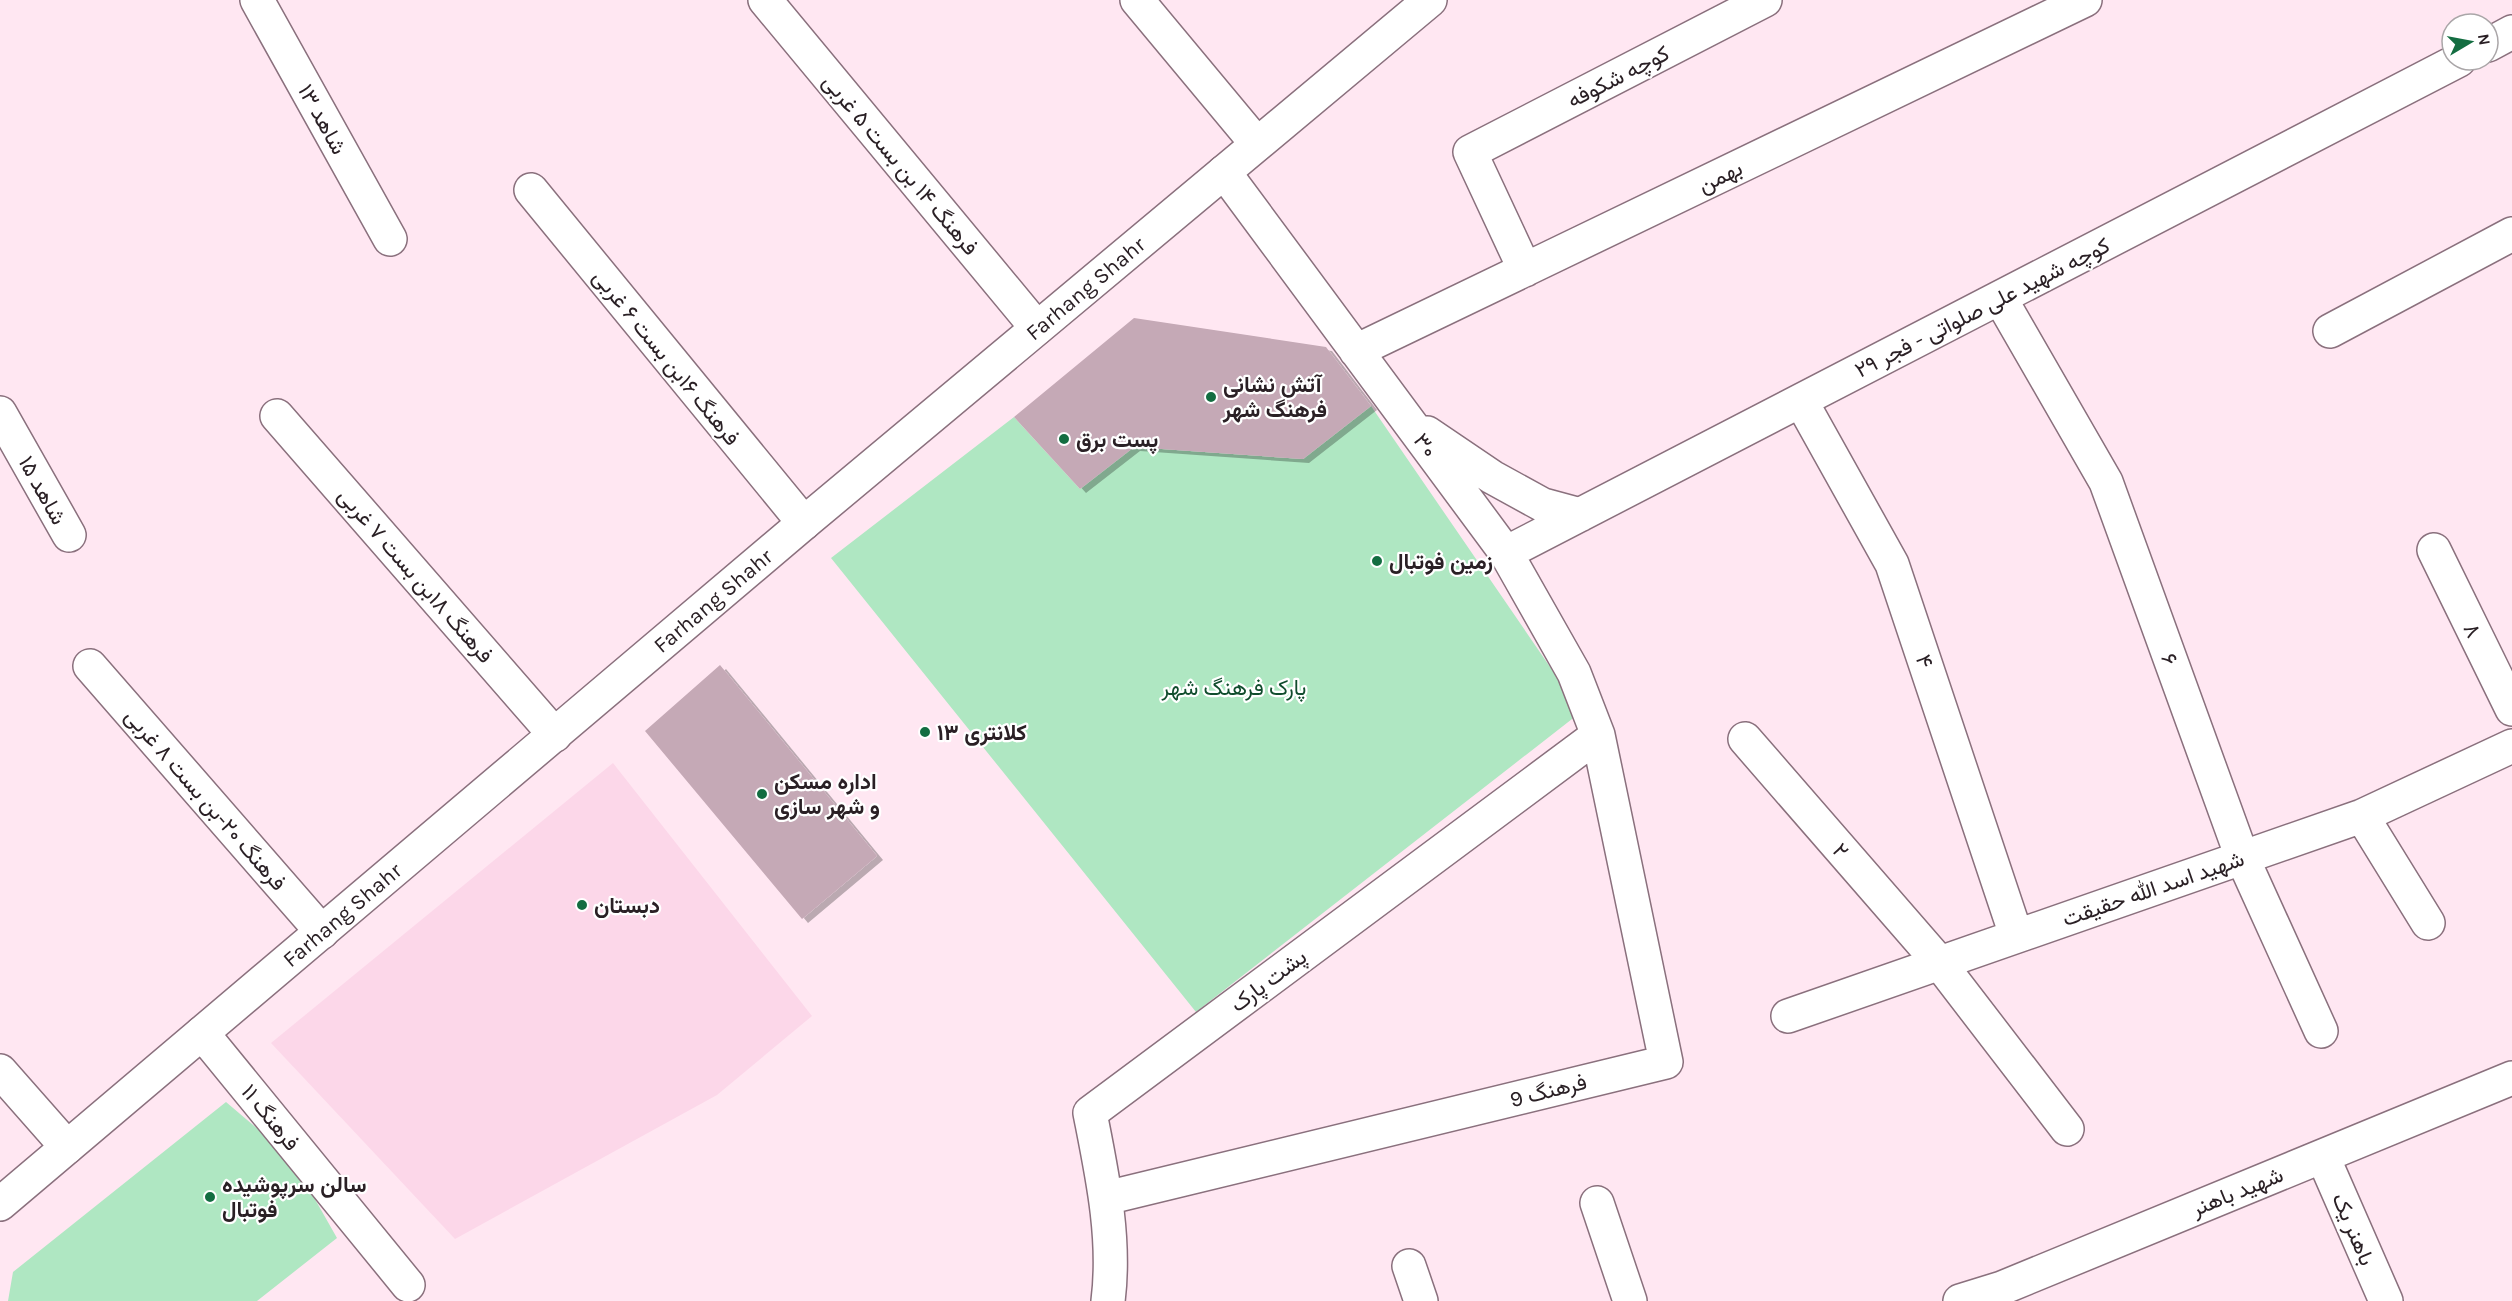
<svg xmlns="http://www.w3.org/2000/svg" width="2512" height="1301" font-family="Karla,Vazirmatn,sans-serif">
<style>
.built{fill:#fcd7e9}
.green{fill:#afe7c2}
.building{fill:#c5a9b6;filter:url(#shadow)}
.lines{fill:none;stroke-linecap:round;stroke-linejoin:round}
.minor-casing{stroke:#8a707d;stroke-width:36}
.secondary-casing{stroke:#8a707d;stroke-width:36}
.minor{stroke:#fff;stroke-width:33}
.secondary{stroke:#fff;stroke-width:33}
.poi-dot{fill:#136d41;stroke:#fff;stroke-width:2}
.labels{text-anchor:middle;stroke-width:4.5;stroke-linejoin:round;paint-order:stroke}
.street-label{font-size:22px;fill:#2a2025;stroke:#fff}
.poi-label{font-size:22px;font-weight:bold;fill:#2a2025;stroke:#fff;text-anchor:start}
.park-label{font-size:22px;fill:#104d2d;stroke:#fff}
</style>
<defs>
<filter id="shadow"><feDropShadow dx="6" dy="4" stdDeviation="0" flood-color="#0004"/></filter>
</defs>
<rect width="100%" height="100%" fill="#ffe7f2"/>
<path class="built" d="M 613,763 L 812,1016 L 717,1095 L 455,1239 L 271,1043 Z"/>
<path class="green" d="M 1371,406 L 1581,712 L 1196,1012 L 831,558 L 1014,417 L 1080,489 L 1134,447 L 1303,459 Z
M 226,1102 L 291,1157 L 337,1238 L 257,1301 L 8,1301 L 13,1272 Z"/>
<path class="building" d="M 1134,318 L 1326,347 L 1371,406 L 1303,459 L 1134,447 L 1080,489 L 1014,417 Z
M 720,665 L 877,856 L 802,919 L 645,731 Z"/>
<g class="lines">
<defs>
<path id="minor" d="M 257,0 L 390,239
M 765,0 L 1037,328
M 1137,0 L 1257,144
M 2488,45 L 2512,32
M 531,190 L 804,523
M 1525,270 L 1470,152 L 1765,0
M 2000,298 L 2106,482 L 2242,857 L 2321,1031
M 2330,331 L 2512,234
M 1356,351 L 2085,0
M 1801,401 L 1892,564 L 2016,935
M 0,413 L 69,535
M 277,416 L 555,735
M 1427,433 L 1492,477 L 1543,505 L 1580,515
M 2434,550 L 2512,709
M 1506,553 L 2459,60
M 90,666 L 322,932
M 1745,739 L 1938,961 L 2067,1129
M 2362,816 L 2428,923
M 1788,1016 L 2362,816 L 2512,746
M 202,1033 L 408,1285
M 0,1071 L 67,1147
M 2323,1157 L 2386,1301
M 1106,1198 L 1666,1062 L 1598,735 L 1574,673 L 1506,553 L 1224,172
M 1597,1203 L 1630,1301
M 1409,1266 L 1421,1301
M 1108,1301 C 1116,1238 1102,1174 1090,1113 L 1598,735
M 1960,1301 L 2002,1288 L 2512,1078"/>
<g id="secondary">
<path id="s1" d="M 0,1204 L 804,523 L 1430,0"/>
</g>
</defs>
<use href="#minor" class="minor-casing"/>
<use href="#secondary" class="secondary-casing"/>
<use href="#minor" class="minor"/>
<use href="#secondary" class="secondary"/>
</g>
<g class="poi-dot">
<circle cx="1211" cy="397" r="6"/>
<circle cx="1064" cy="439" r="6"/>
<circle cx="1377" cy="561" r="6"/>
<circle cx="925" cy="732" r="6"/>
<circle cx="762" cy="794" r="6"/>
<circle cx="582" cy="905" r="6"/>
<circle cx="210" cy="1197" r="6"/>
</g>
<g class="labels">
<g class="street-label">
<text transform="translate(1618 76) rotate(-27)" y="8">کوچه شکوفه</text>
<text transform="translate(323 119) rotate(61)" y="8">شاهد ۱۳</text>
<text transform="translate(901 164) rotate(50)" y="8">فرهنگ ۱۴ بن بست ۵ غربی</text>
<text transform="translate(1720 176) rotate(-26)" y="8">بهمن</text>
<text dy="8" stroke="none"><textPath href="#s1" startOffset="1420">Farhang Shahr</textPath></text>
<text transform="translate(1982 307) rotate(-27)" y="8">کوچه شهید علی صلواتی - فجر ۲۹</text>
<text transform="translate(667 357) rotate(51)" y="8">فرهنگ ۱۶بن بست ۶ غربی</text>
<text transform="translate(1426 445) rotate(54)" y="8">۳۰</text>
<text transform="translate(43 490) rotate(61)" y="8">شاهد ۱۵</text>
<text transform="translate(416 575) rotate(49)" y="8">فرهنگ ۱۸بن بست ۷ غربی</text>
<text dy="8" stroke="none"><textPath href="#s1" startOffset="934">Farhang Shahr</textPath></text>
<text transform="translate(2473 630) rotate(64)" y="8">۸</text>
<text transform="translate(2170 659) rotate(70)" y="8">۶</text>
<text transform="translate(1925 661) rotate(72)" y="8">۴</text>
<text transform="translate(206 799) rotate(49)" y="8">فرهنگ ۲۰-بن بست ۸ غربی</text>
<text transform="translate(1841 850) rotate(49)" y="8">۲</text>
<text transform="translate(2153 888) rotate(-19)" y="8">شهید اسد الله حقیقت</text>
<text dy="8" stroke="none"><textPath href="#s1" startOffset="448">Farhang Shahr</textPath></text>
<text transform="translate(1268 980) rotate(-37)" y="8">پشت پارک</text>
<text transform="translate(1548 1090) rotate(-14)" y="8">فرهنگ 9</text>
<text transform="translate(271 1117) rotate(51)" y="8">فرهنگ ۱۱</text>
<text transform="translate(2237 1191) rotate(-22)" y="8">شهید باهنر</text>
<text transform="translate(2354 1229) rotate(67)" y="8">باهنر یک</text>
</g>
<g class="poi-label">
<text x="1223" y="392">آتش نشانی<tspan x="1223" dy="25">فرهنگ شهر</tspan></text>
<text x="1076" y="447">پست برق</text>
<text x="1389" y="569">زمین فوتبال</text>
<text x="937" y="740">کلانتری ۱۳</text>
<text x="774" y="789">اداره مسکن<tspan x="774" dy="25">و شهر سازی</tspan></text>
<text x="594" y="913">دبستان</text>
<text x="222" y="1192">سالن سرپوشیده<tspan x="222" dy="25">فوتبال</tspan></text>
</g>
<g class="park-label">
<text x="1234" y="695">پارک فرهنگ شهر</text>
</g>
</g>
<g transform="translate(2470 42) rotate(80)"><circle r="28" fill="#ffffff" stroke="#aaa6a8" stroke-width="1.5"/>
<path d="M0-4.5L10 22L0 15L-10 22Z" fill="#136d41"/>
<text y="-9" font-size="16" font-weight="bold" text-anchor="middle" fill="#2a2025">N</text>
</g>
</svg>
